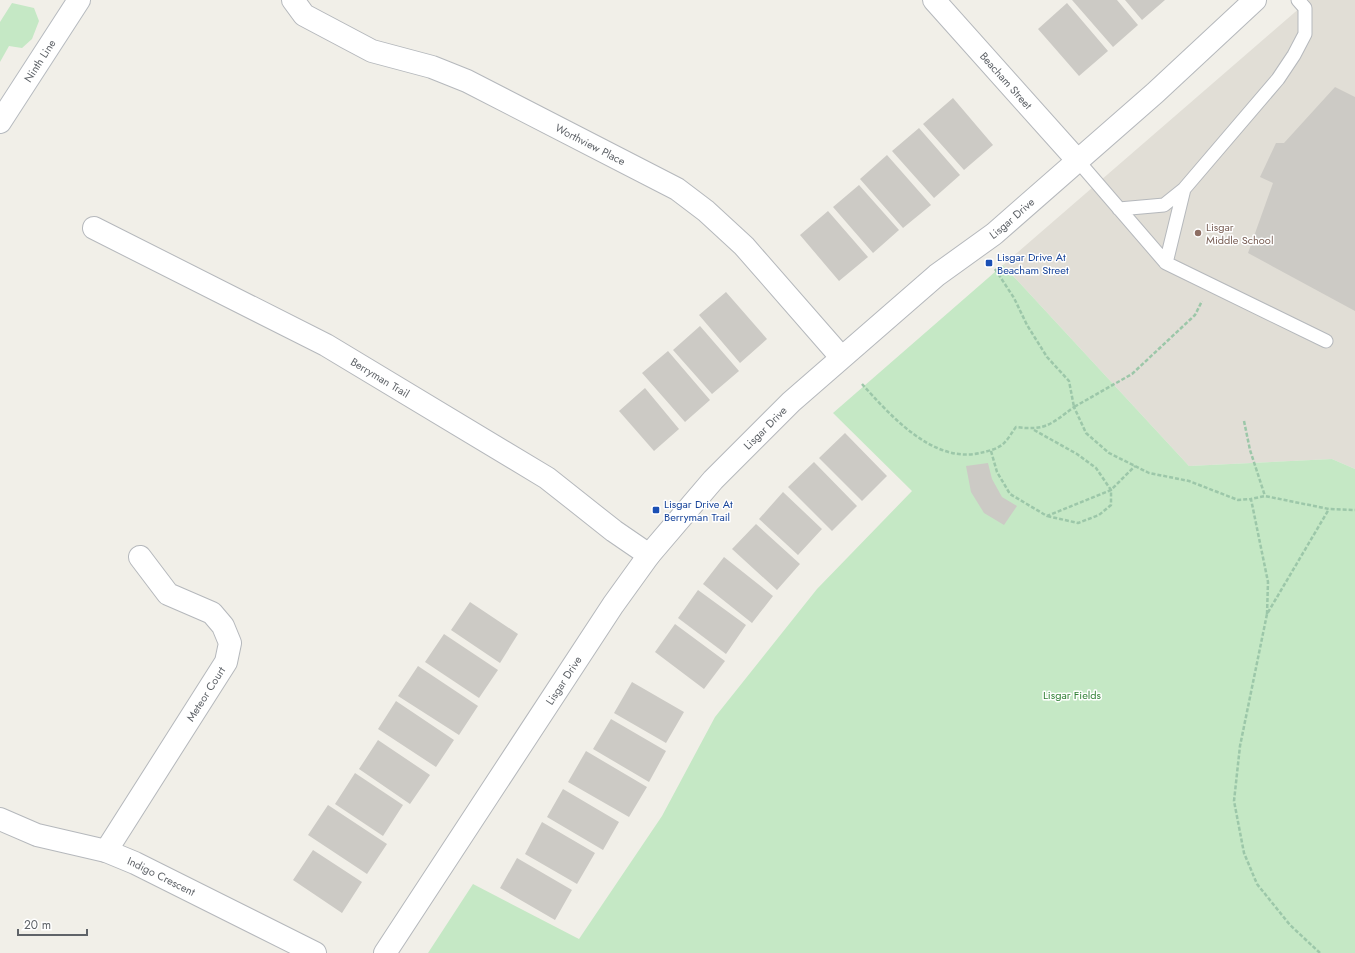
<svg xmlns="http://www.w3.org/2000/svg" width="1355" height="953" font-family="Jost,sans-serif">
<style>
.education{fill:#e1ded6}
.green{fill:#c5e8c5}
.building{fill:#cccac5}
.lines{fill:none;stroke-linecap:round;stroke-linejoin:round}
.service-casing{stroke:#b5b8bc;stroke-width:15}
.minor-casing{stroke:#b5b8bc;stroke-width:24}
.tertiary-casing{stroke:#b5b8bc;stroke-width:24}
.secondary-casing{stroke:#b6babf;stroke-width:24}
.path{stroke:#9cc7a9;stroke-width:2.5;stroke-dasharray:4 2;stroke-linecap:butt}
.service{stroke:#fff;stroke-width:13}
.minor{stroke:#fff;stroke-width:22}
.tertiary{stroke:#fff;stroke-width:22}
.secondary{stroke:#fff;stroke-width:22}
.education-dot{fill:#8d6e63;stroke:#fff;stroke-width:1.5}
.transit-dot{fill:#1a4fb4;stroke:#fff;stroke-width:1.5}
.labels{text-anchor:middle;stroke-width:3;stroke-linejoin:round;paint-order:stroke}
.street-label{font-size:11px;fill:#5f6368;stroke:#fff}
.education-label{font-size:11px;fill:#785e54;stroke:#fff;text-anchor:start}
.transit-label{font-size:11px;fill:#164399;stroke:#fff;text-anchor:start}
.park-label{font-size:11px;fill:#348238;stroke:#fff}
</style>
<rect width="100%" height="100%" fill="#f1efe8"/>
<path class="education" d="M 1309,0 L 1355,0 L 1355,469 L 1332,459 L 1189,466 L 1003,265 Z"/>
<path class="green" d="M 12,3 L 34,8 L 39,21 L 32,39 L 22,48 L 9,46 L 0,62 L 0,22 Z
M 1003,265 L 1189,466 L 1332,459 L 1355,469 L 1355,953 L 428,953 L 473,884 L 579,939 L 662,816 L 715,717 L 817,589 L 912,491 L 833,413 Z"/>
<path class="building" d="M 1072,0 L 1117,0 L 1138,25 L 1113,47 Z
M 1125,0 L 1165,0 L 1142,20 Z
M 1067,3 L 1108,51 L 1079,76 L 1038,29 Z
M 1335,87 L 1355,97 L 1355,311 L 1248,253 L 1273,183 L 1260,177 L 1276,143 L 1284,143 Z
M 953,98 L 993,145 L 964,170 L 923,124 Z
M 919,128 L 960,175 L 934,198 L 892,151 Z
M 887,155 L 931,205 L 903,228 L 860,179 Z
M 859,185 L 899,230 L 873,253 L 833,207 Z
M 828,211 L 868,257 L 839,281 L 800,235 Z
M 726,292 L 767,339 L 740,363 L 699,315 Z
M 700,326 L 739,371 L 712,394 L 673,350 Z
M 668,351 L 710,400 L 685,422 L 642,373 Z
M 645,388 L 679,429 L 654,451 L 619,411 Z
M 845,433 L 887,476 L 862,501 L 819,458 Z
M 814,462 L 857,506 L 832,531 L 788,487 Z
M 988,463 L 992,479 L 1002,497 L 1017,506 L 1004,525 L 984,513 L 971,492 L 966,466 Z
M 783,492 L 822,529 L 798,555 L 759,519 Z
M 756,524 L 800,564 L 777,590 L 732,549 Z
M 724,557 L 773,596 L 752,623 L 703,584 Z
M 698,590 L 746,625 L 726,654 L 678,618 Z
M 470,602 L 518,634 L 500,663 L 451,630 Z
M 675,624 L 725,661 L 704,689 L 655,652 Z
M 444,634 L 498,670 L 479,698 L 425,662 Z
M 418,666 L 478,706 L 459,735 L 398,696 Z
M 632,682 L 684,712 L 666,743 L 614,713 Z
M 396,701 L 454,740 L 436,767 L 378,729 Z
M 611,719 L 666,751 L 649,782 L 593,749 Z
M 378,740 L 430,775 L 410,804 L 359,769 Z
M 586,751 L 647,787 L 629,817 L 568,782 Z
M 355,773 L 403,805 L 383,836 L 335,804 Z
M 563,789 L 619,822 L 603,850 L 547,817 Z
M 328,805 L 387,844 L 367,874 L 308,835 Z
M 542,822 L 595,853 L 577,884 L 525,854 Z
M 313,850 L 362,882 L 342,913 L 293,880 Z
M 517,858 L 572,890 L 555,920 L 500,888 Z"/>
<g class="lines">
<defs>
<path id="service" d="M 1298,0 L 1305,8 L 1305,34 L 1294,55 L 1278,79 L 1184,189 L 1166,263 L 1326,341
M 1078,161 L 1166,263
M 1119,209 L 1164,205 L 1184,189"/>
<g id="minor">
<path id="s1" d="M 293,0 L 304,15 L 372,51 L 432,67 L 467,81 L 677,189 L 706,211 L 744,246 L 841,357"/>
<path id="s2" d="M 934,0 L 1078,161"/>
<path id="s3" d="M 94,228 L 326,345 L 547,478 L 614,531 L 649,555"/>
<path id="s4" d="M 0,819 L 37,835 L 106,851 L 135,863 L 315,953"/>
<path id="s5" d="M 106,851 L 226,662 L 230,643 L 223,626 L 212,613 L 168,594 L 140,557"/>
</g>
<g id="tertiary">
<path id="s6" d="M 385,953 L 613,605 L 649,555 L 713,480 L 791,402 L 937,275 L 994,234 L 1155,93 L 1255,0"/>
</g>
<g id="secondary">
<path id="s7" d="M 0,122 L 79,0"/>
</g>
</defs>
<use href="#service" class="service-casing"/>
<use href="#minor" class="minor-casing"/>
<use href="#tertiary" class="tertiary-casing"/>
<use href="#secondary" class="secondary-casing"/>
<path class="path" d="M 995,269 L 1014,298 L 1027,325 L 1047,357 L 1069,381 L 1074,407 L 1132,374 L 1195,315 L 1202,301
M 862,384 C 890,415 933,464 980,453 C 988,451 999,449 1005,442 C 1009,438 1012,432 1016,427 C 1046,431 1051,424 1074,407 L 1086,433 L 1109,453 L 1149,473 L 1189,481 L 1238,500 L 1251,499
M 1244,421 L 1250,450 L 1265,496
M 1034,430 L 1077,454 L 1096,468 L 1111,490 L 1135,466
M 991,451 L 997,472 L 1010,494 L 1047,516 L 1111,490 L 1111,505 L 1099,515 L 1078,523 L 1047,516
M 1267,614 L 1268,582 L 1251,499 L 1265,496 L 1329,509 L 1355,510
M 1320,953 L 1290,925 L 1257,884 L 1244,853 L 1234,801 L 1240,746 L 1267,614 L 1329,509"/>
<use href="#service" class="service"/>
<use href="#minor" class="minor"/>
<use href="#tertiary" class="tertiary"/>
<use href="#secondary" class="secondary"/>
</g>
<circle class="education-dot" cx="1198" cy="233" r="4"/>
<g class="transit-dot">
<rect x="985" y="259" width="8" height="8" rx="2"/>
<rect x="652" y="506" width="8" height="8" rx="2"/>
</g>
<g class="labels">
<g class="street-label">
<text dy="4" stroke="none"><textPath href="#s7" startOffset="73">Ninth Line</textPath></text>
<text dy="4" stroke="none"><textPath href="#s2" startOffset="108">Beacham Street</textPath></text>
<text dy="4" stroke="none"><textPath href="#s1" startOffset="334">Worthview Place</textPath></text>
<text dy="4" stroke="none"><textPath href="#s6" startOffset="974">Lisgar Drive</textPath></text>
<text dy="4" stroke="none"><textPath href="#s3" startOffset="323">Berryman Trail</textPath></text>
<text dy="4" stroke="none"><textPath href="#s6" startOffset="650">Lisgar Drive</textPath></text>
<text dy="4" stroke="none"><textPath href="#s6" startOffset="326">Lisgar Drive</textPath></text>
<text dy="4" stroke="none"><textPath href="#s5" startOffset="186">Meteor Court</textPath></text>
<text dy="4" stroke="none"><textPath href="#s4" startOffset="172">Indigo Crescent</textPath></text>
</g>
<g class="education-label">
<text x="1206" y="231">Lisgar<tspan x="1206" dy="13">Middle School</tspan></text>
</g>
<g class="transit-label">
<text x="997" y="261">Lisgar Drive At<tspan x="997" dy="13">Beacham Street</tspan></text>
<text x="664" y="508">Lisgar Drive At<tspan x="664" dy="13">Berryman Trail</tspan></text>
</g>
<g class="park-label">
<text x="1072" y="699">Lisgar Fields</text>
</g>
</g>
<path d="M18 929v6h69v-6" fill="none" stroke="#5f6368" stroke-width="2"/>
<text x="24" y="929" font-size="12" fill="#5f6368" stroke="#ffffff" stroke-width="3" paint-order="stroke">20 m</text>
</svg>
